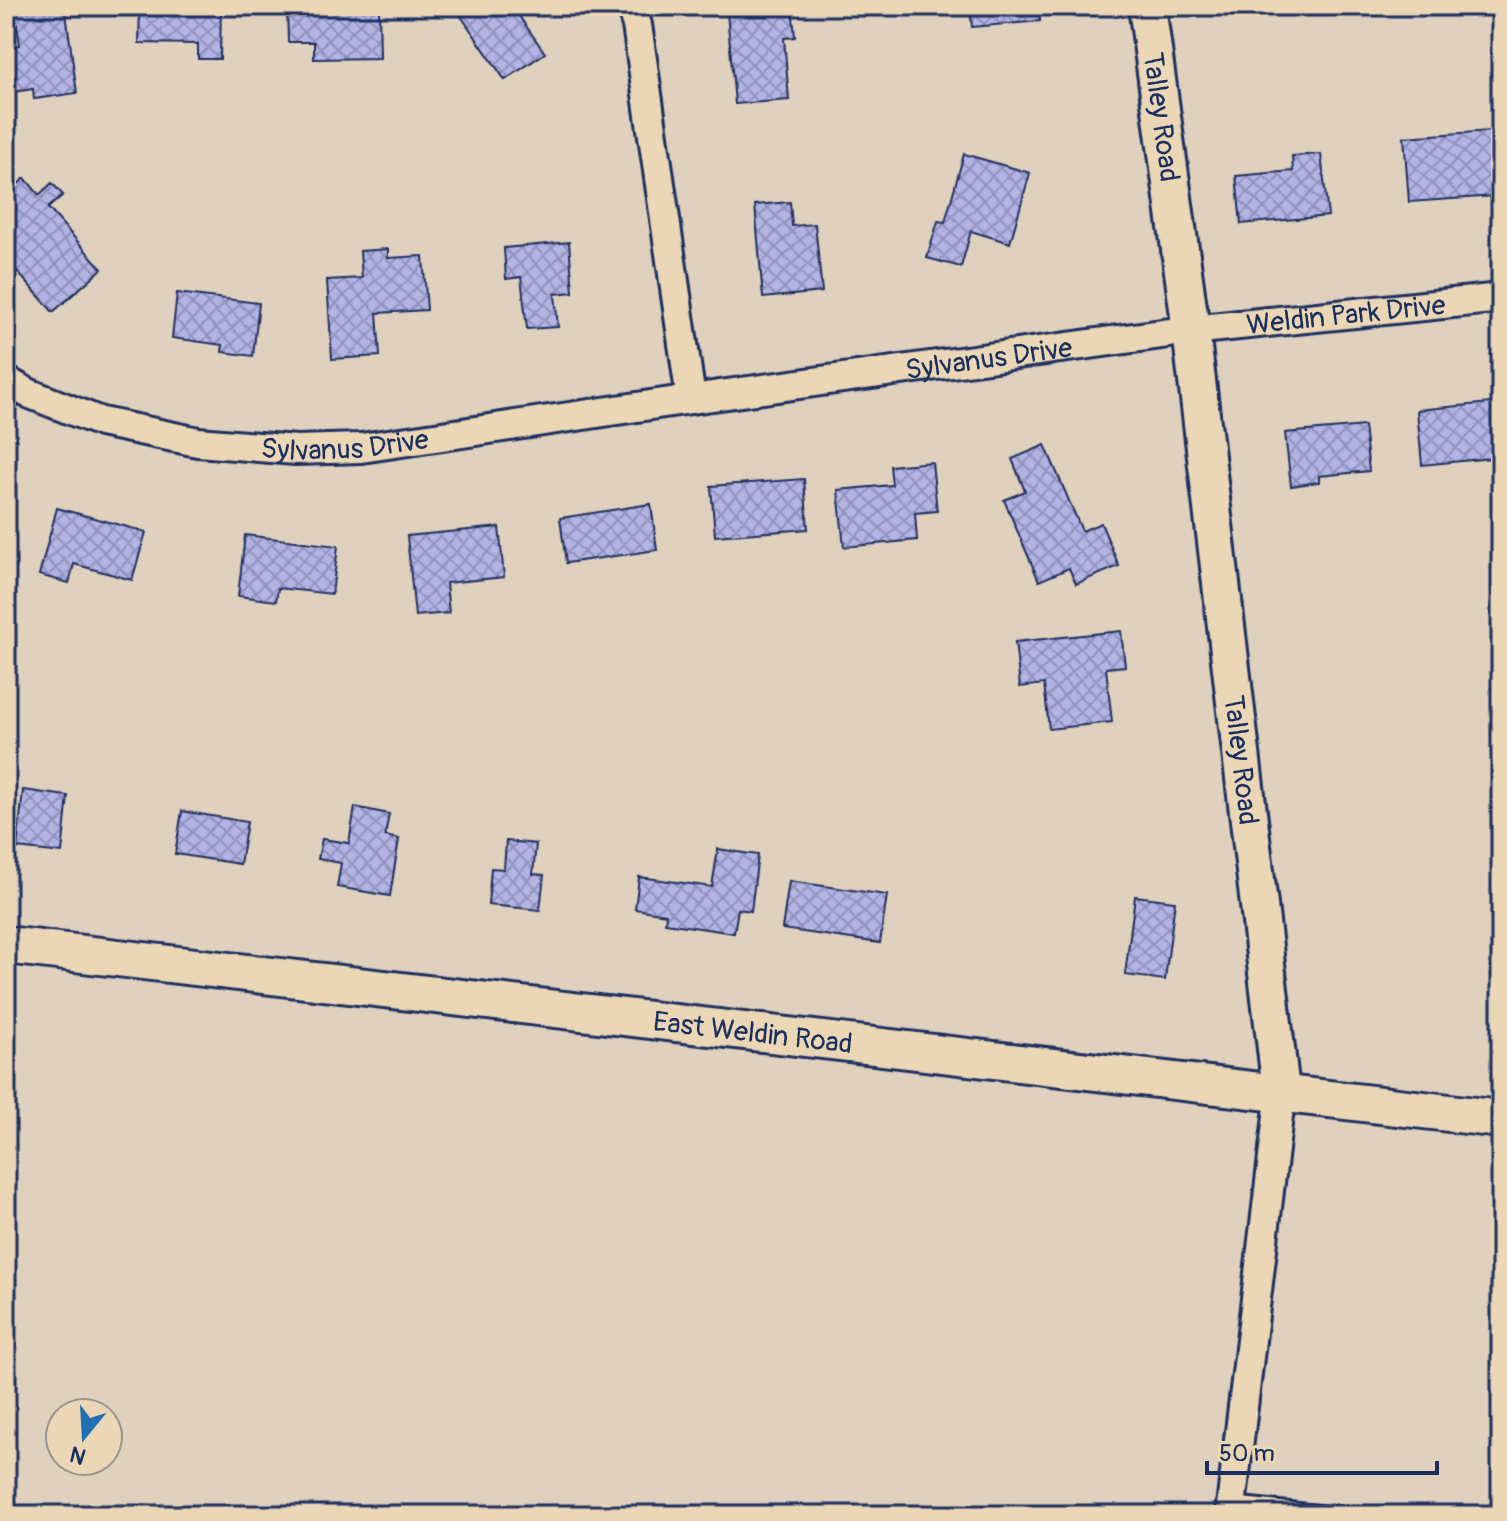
<svg xmlns="http://www.w3.org/2000/svg" width="1507" height="1521" font-family="Pangolin,sans-serif">
<style>
.building{fill:url(#building-cross-hatch);stroke:#1b2f5e;stroke-width:2}
.lines{fill:none;stroke-linecap:round;stroke-linejoin:round}
.service-casing{stroke:#1b2f5e;stroke-width:20}
.minor-casing{stroke:#1b2f5e;stroke-width:34}
.tertiary-casing{stroke:#1b2f5e;stroke-width:42}
.service{stroke:#ebd7b5;stroke-width:14}
.minor{stroke:#ebd7b5;stroke-width:28}
.tertiary{stroke:#ebd7b5;stroke-width:36}
.labels{text-anchor:middle;stroke-width:7;stroke-linejoin:round;paint-order:stroke}
.street-label{font-size:28px;fill:#1b2f5e;stroke:#ebd7b5}
</style>
<defs>
<pattern id="building-cross-hatch" width="8" height="8" patternUnits="userSpaceOnUse" patternTransform="scale(2)"><rect width="8" height="8" fill="#b3b3e4"/><path d="M0 0l8 8M0 8l8-8" fill="none" stroke="#9192bc"/></pattern>
</defs>
<rect width="100%" height="100%" fill="#e0d0be"/>
<filter id="ink" filterUnits="userSpaceOnUse"><feTurbulence type="fractalNoise" baseFrequency=".0125" numOctaves="2"/><feDisplacementMap in="SourceGraphic" scale="16" xChannelSelector="R" yChannelSelector="G"/><feConvolveMatrix kernelMatrix="1 2 1 2 8 2 1 2 1" color-interpolation-filters="sRGB"/></filter>
<g filter="url(#ink)">
<path class="building" d="M 14,6 L 65,6 L 77,93 L 34,99 L 33,89 L 6,93 L 6,47 L 20,45 Z
M 140,6 L 221,6 L 220,59 L 198,59 L 198,44 L 139,43 Z
M 287,6 L 379,6 L 380,58 L 314,59 L 314,42 L 288,42 Z
M 454,6 L 512,6 L 545,53 L 505,80 Z
M 792,6 L 795,37 L 784,38 L 789,100 L 735,104 L 727,12 Z
M 970,6 L 1039,6 L 1040,21 L 972,27 Z
M 1490,131 L 1495,196 L 1409,202 L 1404,137 Z
M 964,154 L 1030,173 L 1010,243 L 971,231 L 961,267 L 927,258 L 938,221 L 945,222 Z
M 1321,154 L 1328,216 L 1241,224 L 1236,176 L 1293,171 L 1292,156 Z
M 25,178 L 39,195 L 52,183 L 63,195 L 48,208 L 102,269 L 53,312 L 6,259 L 6,195 Z
M 790,202 L 792,226 L 815,224 L 822,292 L 763,298 L 755,205 Z
M 569,242 L 573,292 L 555,294 L 558,327 L 527,329 L 521,277 L 506,279 L 504,248 Z
M 388,249 L 388,258 L 423,256 L 427,310 L 377,313 L 380,356 L 332,359 L 327,280 L 362,278 L 360,251 Z
M 177,293 L 259,303 L 253,356 L 222,352 L 223,345 L 172,338 Z
M 1501,402 L 1501,457 L 1422,465 L 1417,410 Z
M 1364,426 L 1369,471 L 1319,476 L 1319,482 L 1291,486 L 1285,433 Z
M 1045,445 L 1082,531 L 1101,523 L 1119,566 L 1076,584 L 1069,568 L 1039,581 L 1004,500 L 1025,491 L 1012,459 Z
M 932,462 L 937,511 L 915,513 L 917,540 L 844,547 L 838,490 L 892,485 L 890,466 Z
M 804,479 L 808,529 L 715,536 L 711,486 Z
M 651,504 L 657,550 L 566,563 L 560,518 Z
M 57,508 L 146,532 L 132,580 L 74,564 L 69,583 L 39,575 Z
M 499,527 L 504,577 L 446,583 L 449,613 L 415,616 L 407,536 Z
M 245,535 L 338,546 L 332,594 L 278,588 L 276,601 L 238,596 Z
M 1121,631 L 1125,666 L 1106,668 L 1112,722 L 1049,729 L 1044,684 L 1020,687 L 1015,642 Z
M 23,790 L 68,796 L 62,853 L 17,848 Z
M 355,807 L 389,814 L 385,836 L 399,839 L 390,896 L 337,887 L 341,863 L 318,859 L 322,839 L 349,843 Z
M 182,811 L 247,822 L 240,864 L 175,854 Z
M 506,841 L 536,844 L 533,874 L 544,875 L 540,910 L 488,905 L 491,868 L 504,869 Z
M 718,849 L 758,855 L 751,911 L 738,909 L 734,933 L 665,923 L 666,914 L 635,909 L 639,877 L 712,887 Z
M 789,881 L 887,895 L 880,943 L 782,929 Z
M 1135,896 L 1175,901 L 1165,980 L 1125,975 Z"/>
<g class="lines">
<defs>
<path id="service" d="M 1231,1504 L 1338,1515"/>
<g id="minor">
<path d="M 631,6 L 637,25 L 691,399"/>
<path id="s1" d="M 6,381 L 28,393 L 101,422 L 198,442 L 296,450 L 361,448 L 691,399 L 1191,330 L 1501,298"/>
<path d="M 1230,1515 L 1281,1091"/>
</g>
<g id="tertiary">
<path id="s2" d="M 1147,6 L 1191,330 L 1281,1091"/>
<path id="s3" d="M 6,945 L 1501,1119"/>
</g>
</defs>
<use href="#service" class="service-casing"/>
<use href="#minor" class="minor-casing"/>
<use href="#tertiary" class="tertiary-casing"/>
<use href="#service" class="service"/>
<use href="#minor" class="minor"/>
<use href="#tertiary" class="tertiary"/>
</g>
</g>
<g class="labels">
<g class="street-label">
<text dy="10" stroke="none"><textPath href="#s2" startOffset="112">Talley Road</textPath></text>
<text dy="10" stroke="none"><textPath href="#s1" startOffset="1360">Weldin Park Drive</textPath></text>
<text dy="10" stroke="none"><textPath href="#s1" startOffset="1000">Sylvanus Drive</textPath></text>
<text dy="10" stroke="none"><textPath href="#s1" startOffset="350">Sylvanus Drive</textPath></text>
<text dy="10" stroke="none"><textPath href="#s2" startOffset="760">Talley Road</textPath></text>
<text dy="10" stroke="none"><textPath href="#s3" startOffset="752">East Weldin Road</textPath></text>
</g>
</g>
<rect width="1507" height="1521" fill="none" stroke="#ebd7b5" stroke-width="32"/>
<rect x="16" y="16" width="1475" height="1489" fill="none" stroke="#1b2f5e" stroke-width="3" filter="url(#ink)"/>
<g transform="translate(84 1437) rotate(198)"><circle r="38" fill="#ebd7b5" stroke="#989492" stroke-width="2"/>
<path d="M0-6L14 30L0 20L-14 30Z" fill="#1f6fb2"/>
<text y="-12" font-size="22" font-weight="bold" text-anchor="middle" fill="#1b2f5e">N</text>
</g>
<path d="M1207 1461v12h230v-12" fill="none" stroke="#1b2f5e" stroke-width="4"/>
<text x="1219" y="1461" font-size="24" fill="#1b2f5e" stroke="#ebd7b5" stroke-width="6" paint-order="stroke">50 m</text>
</svg>
